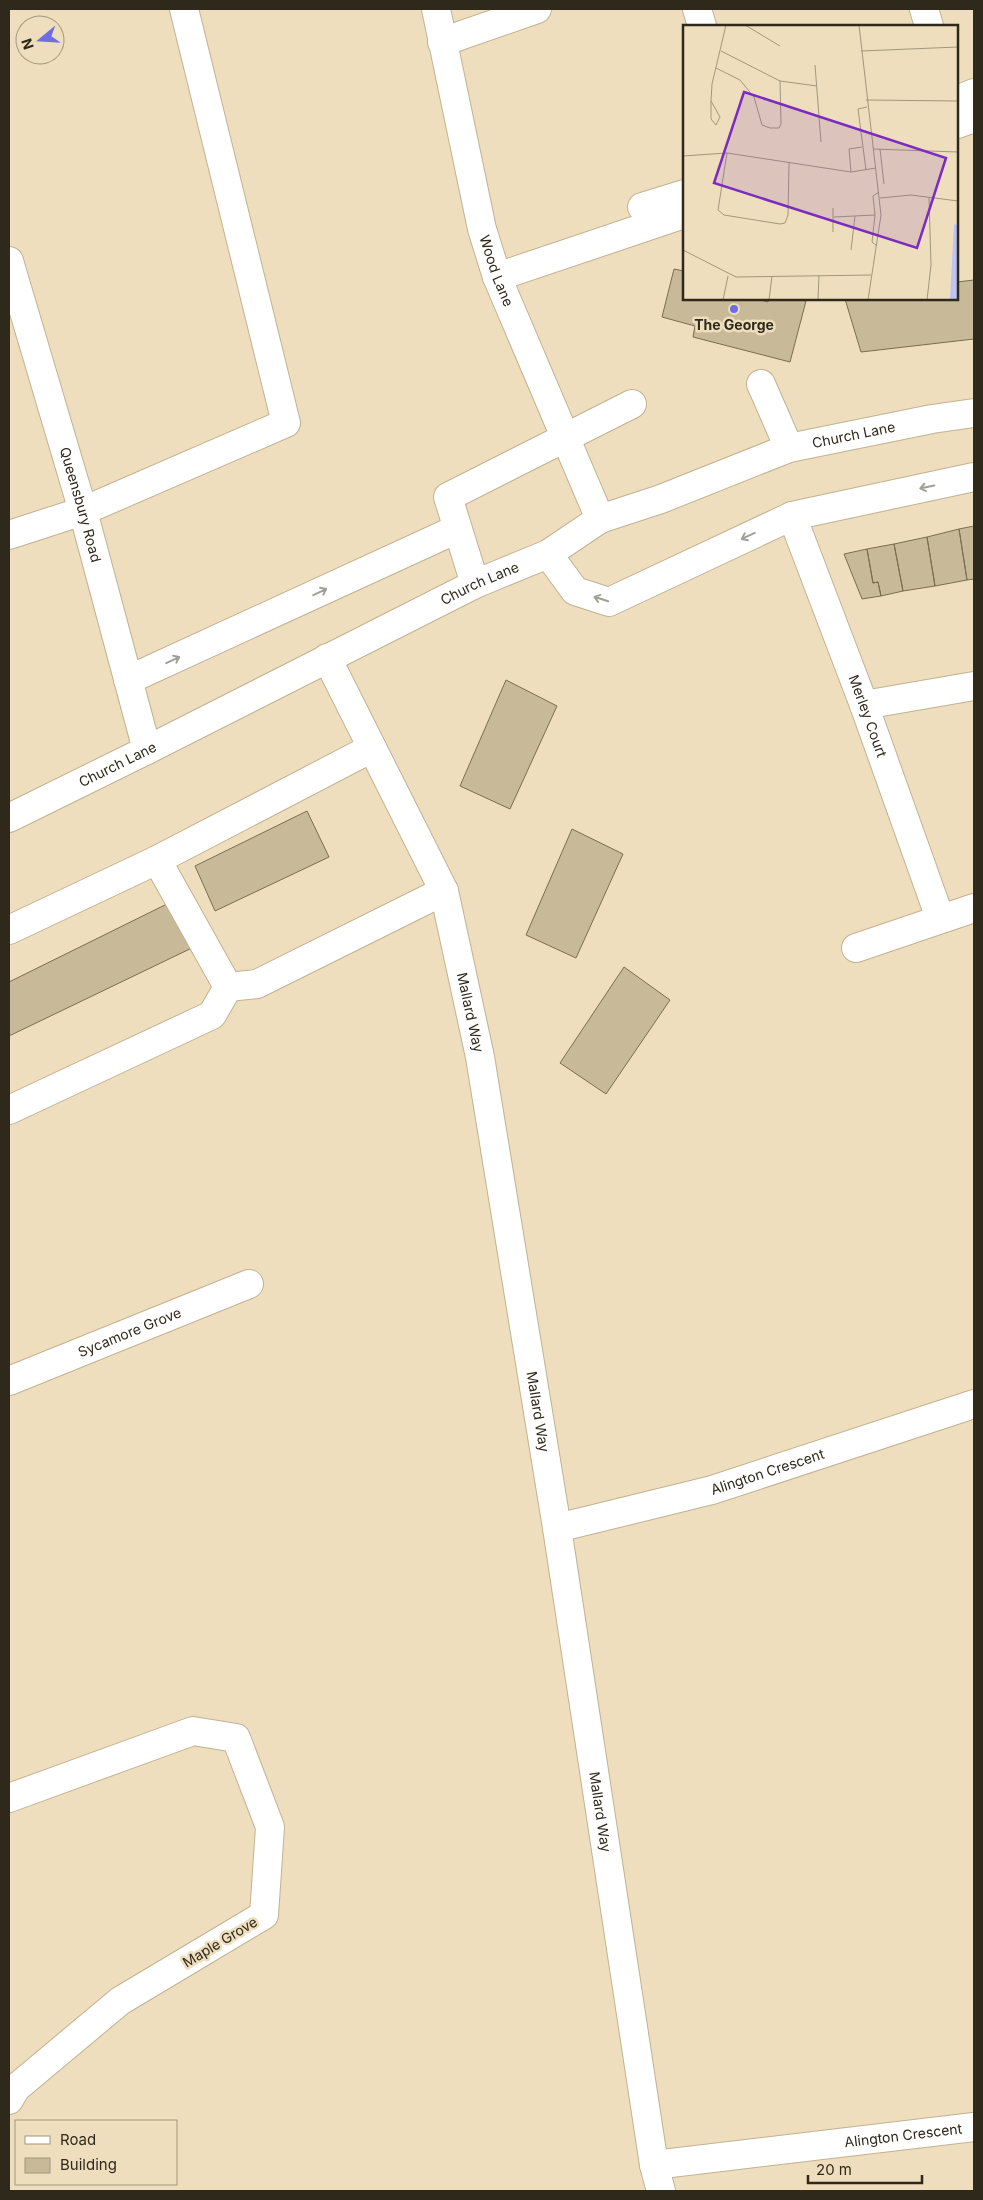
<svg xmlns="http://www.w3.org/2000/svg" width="983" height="2200" font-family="Inter,sans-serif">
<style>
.building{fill:#c8b999;stroke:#7b6d4f}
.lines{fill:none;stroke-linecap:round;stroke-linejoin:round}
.minor-casing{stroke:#c1b292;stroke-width:30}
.major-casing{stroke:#c1b292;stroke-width:30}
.minor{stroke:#fff;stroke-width:28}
.major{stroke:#fff;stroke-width:28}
.oneway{stroke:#a19f99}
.poi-dot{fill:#6d6de6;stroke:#eedebd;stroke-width:2}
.labels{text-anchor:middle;stroke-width:5;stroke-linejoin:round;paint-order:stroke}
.street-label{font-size:14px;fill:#2f291c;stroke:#eedebd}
.poi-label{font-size:14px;font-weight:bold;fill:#2f291c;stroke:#eedebd}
.inset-road{fill:none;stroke:#a2967d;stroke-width:1}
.view{fill:#7b2cbf;fill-opacity:0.15;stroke:#7b2cbf;stroke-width:2.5}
.inset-edge{fill:none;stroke:#2f291c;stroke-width:2.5}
</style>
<rect width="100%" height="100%" fill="#eedebd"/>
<path class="building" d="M 674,269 L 684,271 L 684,299 L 757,299 L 768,302 L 769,299 L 796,299 L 806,301 L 790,362 L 693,337 L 695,326 L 662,317 Z
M 974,280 L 974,339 L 861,352 L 845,299 L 957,299 L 957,282 Z
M 974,526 L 974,579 L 967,580 L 959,529 Z
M 959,529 L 967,580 L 935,586 L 927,537 Z
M 927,537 L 935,586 L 903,591 L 894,544 Z
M 894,544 L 903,591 L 881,596 L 878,582 L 873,583 L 867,549 Z
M 867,549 L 873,583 L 878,582 L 881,596 L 862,599 L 844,554 Z
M 506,680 L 557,706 L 510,809 L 460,786 Z
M 307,811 L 329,857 L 215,911 L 195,866 Z
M 572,829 L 623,854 L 576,958 L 526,935 Z
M 173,901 L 196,946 L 9,1036 L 9,982 Z
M 624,967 L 670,1000 L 606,1094 L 560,1063 Z"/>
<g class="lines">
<defs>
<g id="minor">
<path id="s1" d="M 436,9 L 482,229 L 497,277 L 600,519"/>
<path d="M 697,9 L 702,26"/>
<path d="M 924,9 L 929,26"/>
<path d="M 442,42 L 537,9"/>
<path d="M 957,100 L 974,93"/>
<path d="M 957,124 L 974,118"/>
<path d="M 642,207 L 684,194"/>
<path id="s2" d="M 9,261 L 83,511 L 147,750"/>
<path d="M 497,277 L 684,214"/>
<path d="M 761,384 L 789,448"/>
<path id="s3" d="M 792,516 L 864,705 L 940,918"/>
<path d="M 9,535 L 83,511 L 286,423 L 184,9"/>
<path d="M 548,554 L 575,591 L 609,602 L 792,516 L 974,477"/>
<path d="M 475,584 L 448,497 L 632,404"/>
<path id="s4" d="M 327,658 L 444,891 L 480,1057 L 557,1528 L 654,2165 L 661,2191"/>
<path d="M 128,680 L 457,529"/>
<path d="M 864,705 L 974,686"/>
<path d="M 157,860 L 228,987 L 257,984 L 444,891"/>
<path d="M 9,930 L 157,860 L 372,748"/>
<path d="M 856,948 L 974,908"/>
<path d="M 9,1110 L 212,1015 L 228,987"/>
<path id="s5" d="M 9,1381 L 249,1284"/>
<path id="s6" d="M 557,1528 L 712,1490 L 974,1404"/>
<path d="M 9,1798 L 193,1731 L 236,1738 L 270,1827 L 264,1915 L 120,2001 L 16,2088 L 9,2100"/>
<path id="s7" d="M 654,2165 L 974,2127"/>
</g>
<g id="major">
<path id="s8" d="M 9,818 L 147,750 L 475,584 L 548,554 L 600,519 L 661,499 L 789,448 L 932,419 L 974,413"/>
</g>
</defs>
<use href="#minor" class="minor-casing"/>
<use href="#major" class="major-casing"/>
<use href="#minor" class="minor"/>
<use href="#major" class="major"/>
</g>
<defs><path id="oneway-shaft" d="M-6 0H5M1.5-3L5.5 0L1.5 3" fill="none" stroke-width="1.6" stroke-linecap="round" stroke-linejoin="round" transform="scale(1.25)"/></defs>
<g class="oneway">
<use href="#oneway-shaft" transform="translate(927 487) rotate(168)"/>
<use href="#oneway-shaft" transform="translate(748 536) rotate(155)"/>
<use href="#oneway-shaft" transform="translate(320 592) rotate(-25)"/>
<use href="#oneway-shaft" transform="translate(601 599) rotate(-162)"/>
<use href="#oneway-shaft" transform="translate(173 660) rotate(-25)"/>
</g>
<circle class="poi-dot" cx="734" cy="309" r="5"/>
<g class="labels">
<g class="street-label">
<text dy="5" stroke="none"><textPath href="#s1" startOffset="269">Wood Lane</textPath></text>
<text dy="5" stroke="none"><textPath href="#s8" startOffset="931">Church Lane</textPath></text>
<text dy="5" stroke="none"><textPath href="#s2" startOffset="254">Queensbury Road</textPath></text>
<text dy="5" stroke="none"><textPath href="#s8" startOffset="526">Church Lane</textPath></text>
<text dy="5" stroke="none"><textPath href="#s3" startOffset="214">Merley Court</textPath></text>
<text dy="5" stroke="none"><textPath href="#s8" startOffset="121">Church Lane</textPath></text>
<text dy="5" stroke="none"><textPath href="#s4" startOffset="385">Mallard Way</textPath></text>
<text dy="5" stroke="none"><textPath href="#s5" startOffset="130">Sycamore Grove</textPath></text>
<text dy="5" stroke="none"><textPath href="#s4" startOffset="790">Mallard Way</textPath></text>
<text dy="5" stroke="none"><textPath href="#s6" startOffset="218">Alington Crescent</textPath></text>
<text dy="5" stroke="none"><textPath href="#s4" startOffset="1195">Mallard Way</textPath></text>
<text transform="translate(220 1942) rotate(-31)" y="5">Maple Grove</text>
<text dy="5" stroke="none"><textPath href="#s7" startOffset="251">Alington Crescent</textPath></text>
</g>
<g class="poi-label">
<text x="734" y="330">The George</text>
</g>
</g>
<g transform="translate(683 25)">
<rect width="275" height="275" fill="#eedebd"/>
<path d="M 271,199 L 275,200 L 275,275 L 267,275 Z" fill="#bdc3f5"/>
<path class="inset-road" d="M 62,0 L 97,21M 176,0 L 198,190 L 185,275M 38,26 L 97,56 L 134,61M 178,26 L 275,22M 132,40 L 138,117M 33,43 L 57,55 L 71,72 L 79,100 L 87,103 L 96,103 L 98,99 L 97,56M 183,75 L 275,76M 28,76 L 37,92 L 33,100 L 28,94 L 28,76 L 29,59 L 43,0M 190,124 L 275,127M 197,124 L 201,159M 44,128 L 35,185 L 41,190 L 97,199 L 102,198 L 105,190 L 106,138M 0,131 L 44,128 L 168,147 L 193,143M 183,145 L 175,84 L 184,82M 168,147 L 166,124 L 179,122M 197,173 L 228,170 L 275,176M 150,183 L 150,207M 151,192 L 192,190M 194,221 L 189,217 L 192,190 L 190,171 L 196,167M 0,225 L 53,252 L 188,250M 168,225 L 172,191M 40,275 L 45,251M 86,275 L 89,251M 135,275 L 136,250M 244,275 L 248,240 L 246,172"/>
<path class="view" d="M 61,67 L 263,133 L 234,223 L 31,158 Z"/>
<rect width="275" height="275" class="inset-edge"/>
</g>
<rect width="983" height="2200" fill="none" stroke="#2f291c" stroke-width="20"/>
<rect x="15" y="2120" width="162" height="65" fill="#eedebd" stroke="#a2967d"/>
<rect x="25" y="2136" width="25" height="8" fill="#ffffff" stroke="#a2967d"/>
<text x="60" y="2145" font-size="15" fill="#2f291c">Road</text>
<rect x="25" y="2158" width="25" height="15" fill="#c8b999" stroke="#a2967d"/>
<text x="60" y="2170" font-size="15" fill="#2f291c">Building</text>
<g transform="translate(40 40) rotate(252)"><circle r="24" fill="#eedebd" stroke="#a2967d"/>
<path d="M0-4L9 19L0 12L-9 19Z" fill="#6d6de6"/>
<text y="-8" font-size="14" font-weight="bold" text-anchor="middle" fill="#2f291c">N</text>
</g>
<path d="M808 2175v8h114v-8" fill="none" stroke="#2f291c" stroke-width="2.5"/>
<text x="816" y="2175" font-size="15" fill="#2f291c" stroke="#eedebd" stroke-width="4" paint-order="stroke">20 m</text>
</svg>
